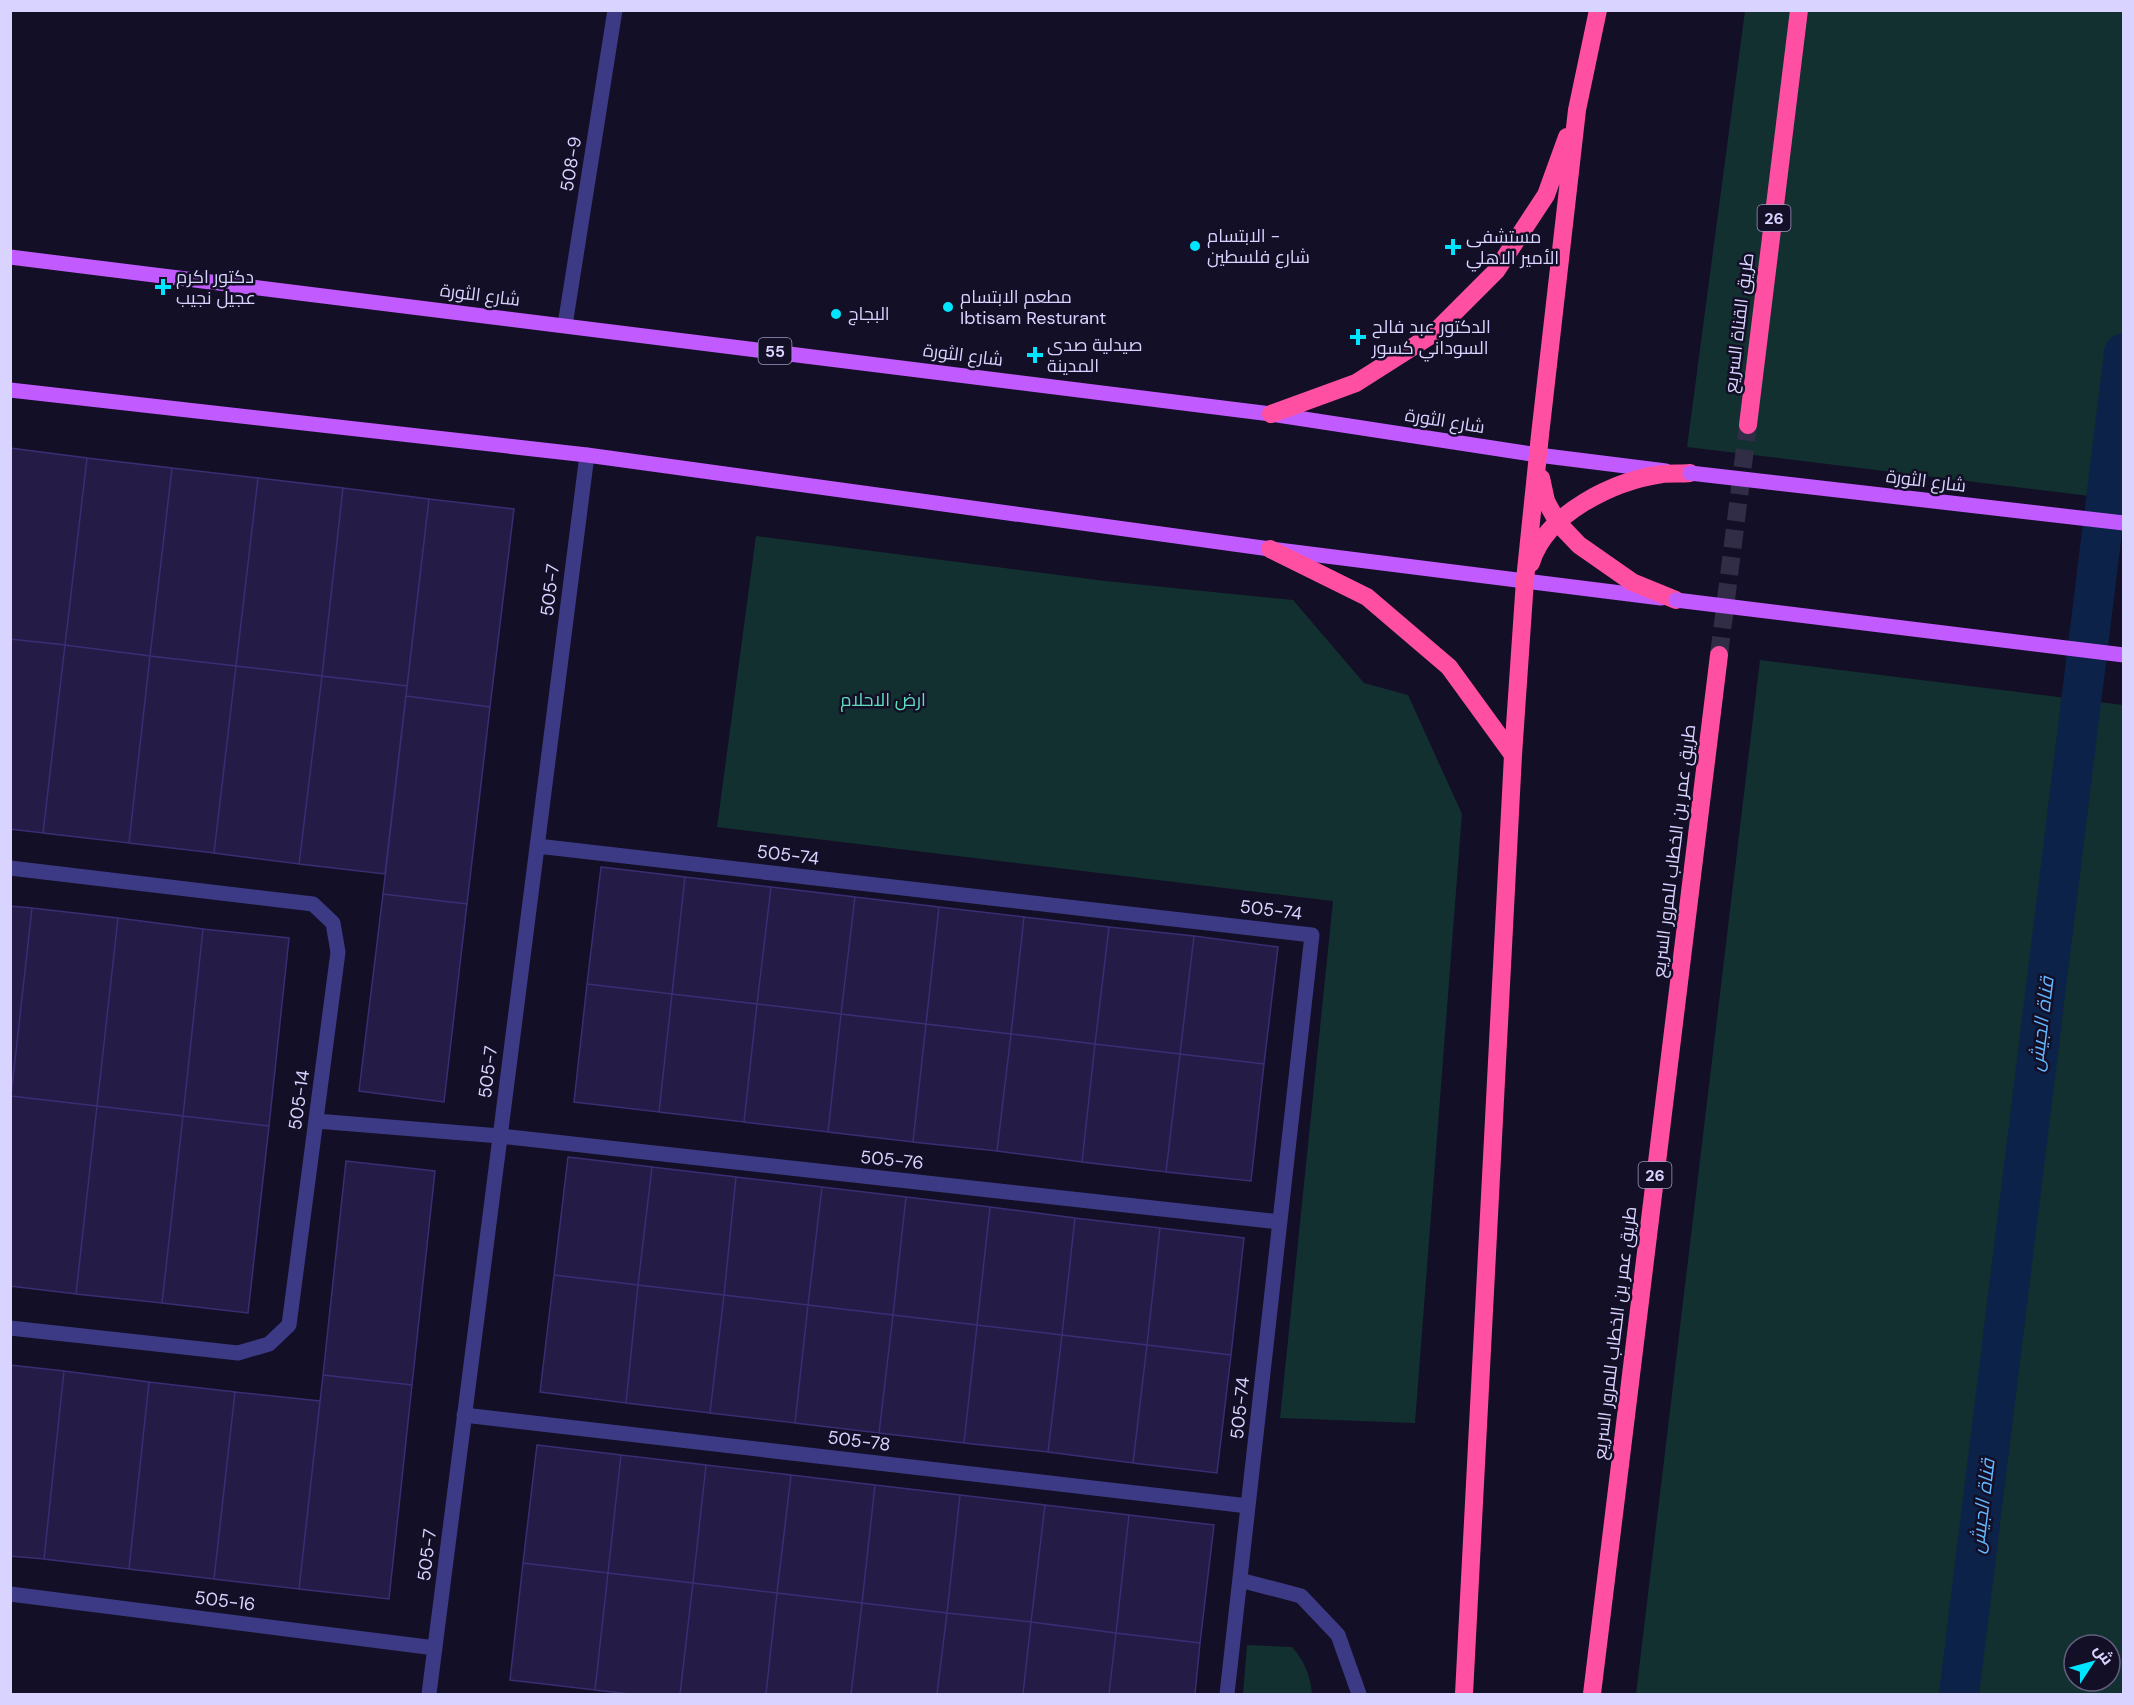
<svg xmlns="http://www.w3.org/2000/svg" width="2134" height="1705" font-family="'DM Sans',Cairo,sans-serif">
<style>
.green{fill:#12302f;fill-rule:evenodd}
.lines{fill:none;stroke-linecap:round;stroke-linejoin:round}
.canal{stroke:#0c2248;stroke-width:40}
.building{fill:#241b47;stroke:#3b2d73;stroke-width:1.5}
.highway-tunnel{stroke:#312d47;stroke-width:18;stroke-dasharray:18 9;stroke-linecap:butt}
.minor{stroke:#3d3a85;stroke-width:15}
.major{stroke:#c25bff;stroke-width:15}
.highway{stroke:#ff4fa3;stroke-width:18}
.major-bridge{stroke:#c25bff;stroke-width:15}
.poi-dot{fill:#00e5ff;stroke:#130f26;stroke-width:2}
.labels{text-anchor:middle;stroke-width:5;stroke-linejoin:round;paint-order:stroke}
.shield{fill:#130f26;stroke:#9e99be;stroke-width:1.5}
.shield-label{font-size:16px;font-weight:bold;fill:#d9d4ff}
.street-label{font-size:18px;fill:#d9d4ff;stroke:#130f26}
.poi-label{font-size:18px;fill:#d9d4ff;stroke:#130f26;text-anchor:start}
.park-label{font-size:18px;fill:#5fe0c0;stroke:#130f26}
.water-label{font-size:20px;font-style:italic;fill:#62b6ff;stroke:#130f26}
</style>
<rect width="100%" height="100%" fill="#130f26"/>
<path class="green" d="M 1745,11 L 2123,11 L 2123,500 L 1687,447 Z
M 756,536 L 1105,581 L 1293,600 L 1364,683 L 1408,695 L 1462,814 L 1415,1423 L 1280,1418 L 1333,901 L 717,827 Z
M 1760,660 L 2123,705 L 2123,1694 L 1636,1694 ZM 2074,1645 L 2110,1645 L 2110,1681 L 2074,1681 Z
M 1247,1645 L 1292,1647 C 1304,1660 1311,1677 1312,1694 L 1243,1694 Z"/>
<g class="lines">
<path class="canal" d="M 1959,1694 L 2124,353"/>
</g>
<path class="building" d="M 10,448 L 87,458 L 65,645 L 10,639 Z
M 87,458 L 172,468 L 150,656 L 65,645 Z
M 172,468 L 258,478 L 236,666 L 150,656 Z
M 258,478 L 343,488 L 322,676 L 236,666 Z
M 343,488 L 429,499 L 407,686 L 322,676 Z
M 429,499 L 514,509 L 490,707 L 406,696 Z
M 10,639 L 65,645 L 43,833 L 10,829 Z
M 65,645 L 150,656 L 129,843 L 43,833 Z
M 150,656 L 236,666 L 214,853 L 129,843 Z
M 236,666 L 322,676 L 299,864 L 214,853 Z
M 322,676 L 407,686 L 385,874 L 299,864 Z
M 406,696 L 490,707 L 467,904 L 383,894 Z
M 601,867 L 685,877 L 672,994 L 587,984 Z
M 685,877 L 771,887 L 757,1004 L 672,994 Z
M 771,887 L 855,897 L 841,1014 L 757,1004 Z
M 383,894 L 467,904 L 444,1102 L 359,1091 Z
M 855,897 L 939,907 L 926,1024 L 841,1014 Z
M 10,906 L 32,908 L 11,1096 L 10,1096 Z
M 939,907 L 1024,917 L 1011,1034 L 926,1024 Z
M 32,908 L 118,918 L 97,1106 L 11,1096 Z
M 1024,917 L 1109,927 L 1095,1044 L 1011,1034 Z
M 118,918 L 203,929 L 183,1116 L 97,1106 Z
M 1109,927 L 1194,936 L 1180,1054 L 1095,1044 Z
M 203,929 L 289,938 L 269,1126 L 183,1116 Z
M 1194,936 L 1278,947 L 1264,1064 L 1180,1054 Z
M 587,984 L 672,994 L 659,1112 L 574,1102 Z
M 672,994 L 757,1004 L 744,1122 L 659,1112 Z
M 757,1004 L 841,1014 L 828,1132 L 744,1122 Z
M 841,1014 L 926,1024 L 913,1142 L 828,1132 Z
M 926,1024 L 1011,1034 L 997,1151 L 913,1142 Z
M 1011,1034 L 1095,1044 L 1082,1162 L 997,1151 Z
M 1095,1044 L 1180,1054 L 1166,1172 L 1082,1162 Z
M 1180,1054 L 1264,1064 L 1251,1181 L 1166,1172 Z
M 11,1096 L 97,1106 L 76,1294 L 10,1286 Z
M 97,1106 L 183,1116 L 162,1303 L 76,1294 Z
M 183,1116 L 269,1126 L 248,1313 L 162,1303 Z
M 568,1157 L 652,1167 L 638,1285 L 554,1275 Z
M 346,1161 L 435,1171 L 412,1385 L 323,1375 Z
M 652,1167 L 736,1177 L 724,1295 L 638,1285 Z
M 736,1177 L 822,1187 L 808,1305 L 724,1295 Z
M 822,1187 L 906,1197 L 893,1315 L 808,1305 Z
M 906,1197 L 990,1207 L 977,1325 L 893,1315 Z
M 990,1207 L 1075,1218 L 1062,1335 L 977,1325 Z
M 1075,1218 L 1160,1228 L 1147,1345 L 1062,1335 Z
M 1160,1228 L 1244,1238 L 1231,1355 L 1147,1345 Z
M 554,1275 L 638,1285 L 626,1403 L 540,1392 Z
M 638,1285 L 724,1295 L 710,1413 L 626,1403 Z
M 724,1295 L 808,1305 L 795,1423 L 710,1413 Z
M 808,1305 L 893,1315 L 879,1433 L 795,1423 Z
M 893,1315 L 977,1325 L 964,1443 L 879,1433 Z
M 977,1325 L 1062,1335 L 1048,1452 L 964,1443 Z
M 1062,1335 L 1147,1345 L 1133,1463 L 1048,1452 Z
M 1147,1345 L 1231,1355 L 1217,1473 L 1133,1463 Z
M 10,1365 L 64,1371 L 44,1559 L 10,1556 Z
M 64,1371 L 149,1382 L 129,1569 L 44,1559 Z
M 323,1375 L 412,1385 L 389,1599 L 299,1589 Z
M 149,1382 L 235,1392 L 214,1579 L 129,1569 Z
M 235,1392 L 320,1401 L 299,1589 L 214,1579 Z
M 537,1445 L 621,1455 L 608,1573 L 523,1563 Z
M 621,1455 L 706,1465 L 693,1583 L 608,1573 Z
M 706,1465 L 791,1475 L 777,1593 L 693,1583 Z
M 791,1475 L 875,1485 L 862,1603 L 777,1593 Z
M 875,1485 L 960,1495 L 947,1613 L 862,1603 Z
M 960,1495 L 1045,1505 L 1031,1622 L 947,1613 Z
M 1045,1505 L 1129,1515 L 1116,1633 L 1031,1622 Z
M 1129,1515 L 1214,1525 L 1200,1643 L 1116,1633 Z
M 523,1563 L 608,1573 L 595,1690 L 510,1680 Z
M 608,1573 L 693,1583 L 680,1694 L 630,1694 L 595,1690 Z
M 693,1583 L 777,1593 L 766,1694 L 680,1694 Z
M 777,1593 L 862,1603 L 851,1694 L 766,1694 Z
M 862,1603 L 947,1613 L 937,1694 L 851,1694 Z
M 947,1613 L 1031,1622 L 1023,1694 L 937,1694 Z
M 1031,1622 L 1116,1633 L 1109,1694 L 1023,1694 Z
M 1116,1633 L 1200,1643 L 1195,1694 L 1109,1694 Z"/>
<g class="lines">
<path class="highway-tunnel" d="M 1719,655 L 1748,425"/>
<path class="minor" d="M 565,325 L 615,10
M 537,846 L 1312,935 L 1227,1694
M 10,868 L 313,904 L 333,923 L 338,952 L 289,1325 L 269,1344 L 238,1353 L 10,1328
M 316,1121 L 500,1136 L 1280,1222
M 464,1415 L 1248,1506
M 1240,1580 L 1301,1596 L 1338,1635 L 1359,1694
M 10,1594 L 435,1648
M 429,1694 L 587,455"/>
<path class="major" d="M 10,257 L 1271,414 L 1538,455 L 1666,471
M 10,390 L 587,455 L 1270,549 L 1661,598"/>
<path class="highway" d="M 1271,414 L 1356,383 L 1433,334 L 1496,271 L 1546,195 L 1567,137
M 1748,425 L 1799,10
M 1541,478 L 1546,501 L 1558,523 L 1579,545 L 1632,582 L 1676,600
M 1270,549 L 1367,597 L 1449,667 L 1513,755
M 1531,563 C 1546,513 1614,481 1662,474 C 1671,473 1681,474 1690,473
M 1464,1694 L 1513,755 L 1525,580 L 1540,435 L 1577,110 L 1598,10
M 1592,1694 L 1719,655"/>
<path class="major-bridge" d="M 1690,473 L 2124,523
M 1676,600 L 2124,655"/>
</g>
<g class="poi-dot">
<circle cx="1195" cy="246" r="6"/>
<path d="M1450 238h6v6h6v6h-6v6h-6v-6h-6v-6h6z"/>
<path d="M160 278h6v6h6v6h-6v6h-6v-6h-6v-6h6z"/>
<circle cx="948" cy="307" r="6"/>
<circle cx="836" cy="314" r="6"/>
<path d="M1355 328h6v6h6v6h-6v6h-6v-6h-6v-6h6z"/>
<path d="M1032 346h6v6h6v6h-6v6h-6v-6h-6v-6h6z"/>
</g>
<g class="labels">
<g class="shield">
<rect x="1757.5" y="205" width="33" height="26" rx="4.5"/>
<rect x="758.5" y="338" width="33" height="26" rx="4.5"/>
<rect x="1638.5" y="1162" width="33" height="26" rx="4.5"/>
</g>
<g class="shield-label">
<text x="1774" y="224">26</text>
<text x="775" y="357">55</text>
<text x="1655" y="1181">26</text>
</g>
<g class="street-label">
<text transform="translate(571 164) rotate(-81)" y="6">508-9</text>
<text transform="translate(480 295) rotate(7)" y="6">شارع الثورة</text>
<text transform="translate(1739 323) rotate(-83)" y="6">طريق القناة السريع</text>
<text transform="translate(963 355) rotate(7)" y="6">شارع الثورة</text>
<text transform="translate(1445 421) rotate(9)" y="6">شارع الثورة</text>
<text transform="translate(1926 481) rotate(7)" y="6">شارع الثورة</text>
<text transform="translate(550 590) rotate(-83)" y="6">505-7</text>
<text transform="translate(1674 851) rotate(-83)" y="6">طريق عمر بن الخطاب للمرور السريع</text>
<text transform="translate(788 855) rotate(7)" y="6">505-74</text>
<text transform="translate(1271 910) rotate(7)" y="6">505-74</text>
<text transform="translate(488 1072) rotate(-83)" y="6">505-7</text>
<text transform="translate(299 1100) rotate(-82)" y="6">505-14</text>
<text transform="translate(892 1160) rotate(6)" y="6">505-76</text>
<text transform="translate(1615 1333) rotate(-83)" y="6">طريق عمر بن الخطاب للمرور السريع</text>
<text transform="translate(1240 1408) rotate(-84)" y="6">505-74</text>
<text transform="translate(859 1441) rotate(7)" y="6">505-78</text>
<text transform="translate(427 1555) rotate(-83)" y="6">505-7</text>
<text transform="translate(225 1601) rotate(7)" y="6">505-16</text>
</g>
<g class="poi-label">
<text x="1207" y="242">الابتسام -<tspan x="1207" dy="21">شارع فلسطين</tspan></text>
<text x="1466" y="243">مستشفى<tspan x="1466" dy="21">الأمير الاهلي</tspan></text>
<text x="176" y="283">دكتور اكرم<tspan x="176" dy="21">عجيل نجيب</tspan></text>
<text x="960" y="303">مطعم الابتسام<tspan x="960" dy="21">Ibtisam Resturant</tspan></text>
<text x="848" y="320">البجاج</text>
<text x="1372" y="333">الدكتور عبد فالح<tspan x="1372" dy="21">السوداني كسور</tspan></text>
<text x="1047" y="351">صيدلية صدى<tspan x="1047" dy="21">المدينة</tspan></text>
</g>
<g class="park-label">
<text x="883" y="706">ارض الاحلام</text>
</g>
<g class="water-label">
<text transform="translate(2041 1024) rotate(-83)" y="7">قناة الجيش</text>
<text transform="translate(1982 1506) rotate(-83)" y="7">قناة الجيش</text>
</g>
</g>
<rect width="2134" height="1705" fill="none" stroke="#d9d4ff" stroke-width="24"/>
<g transform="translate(2092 1663) rotate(54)"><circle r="28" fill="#130f26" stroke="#625e7d" stroke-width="1.5"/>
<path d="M0-4.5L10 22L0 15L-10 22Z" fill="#00e5ff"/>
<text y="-9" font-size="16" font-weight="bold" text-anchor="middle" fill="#d9d4ff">ش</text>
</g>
</svg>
